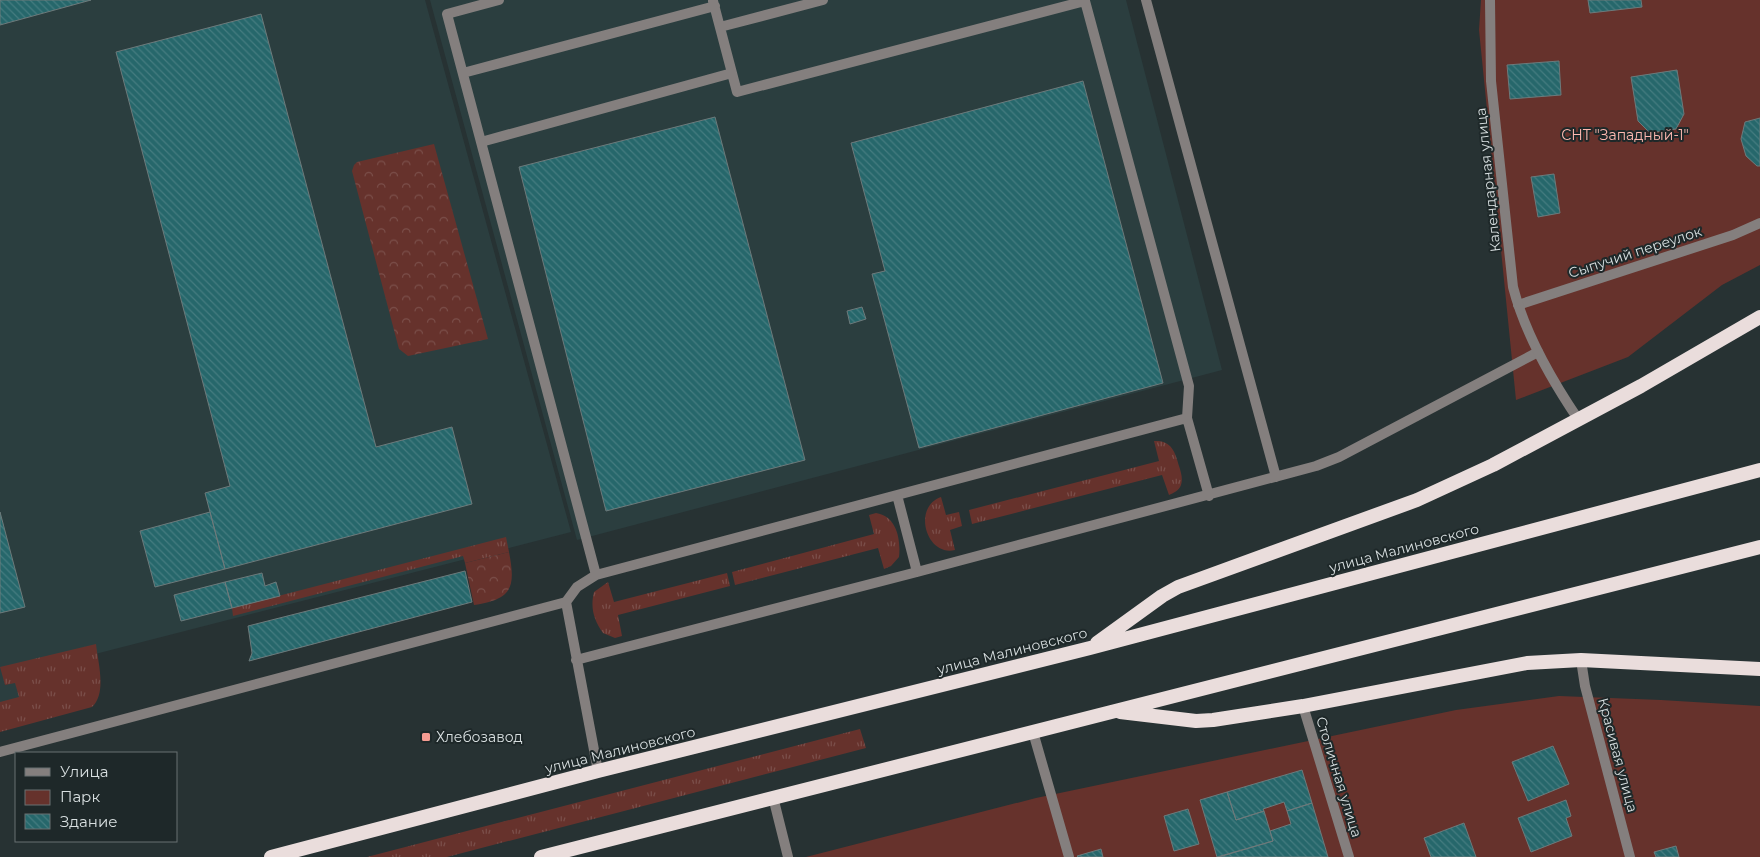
<svg xmlns="http://www.w3.org/2000/svg" width="1760" height="857" font-family="Montserrat,sans-serif">
<style>
.built{fill:#2b3e3f}
.grass{fill:url(#grass-tufts)}
.forest{fill:url(#forest-crowns)}
.green{fill:#66322c}
.building{fill:url(#building-back-hatch);stroke:#6d7a7b}
.lines{fill:none;stroke-linecap:round;stroke-linejoin:round}
.service{stroke:#847f7e;stroke-width:10}
.minor{stroke:#847f7e;stroke-width:10}
.trunk{stroke:#eadddc;stroke-width:14}
.poi-dot{fill:#f59c92;stroke:#1e2829;stroke-width:2}
.labels{text-anchor:middle;stroke-width:4;stroke-linejoin:round;paint-order:stroke}
.park-label{font-size:14px;fill:#ffb9b0;stroke:#1e2829}
.street-label{font-size:14px;fill:#d8dfe0;stroke:#1e2829}
.poi-label{font-size:14px;fill:#d8dfe0;stroke:#1e2829;text-anchor:start}
</style>
<defs>
<pattern id="grass-tufts" width="24" height="20" patternUnits="userSpaceOnUse" patternTransform="scale(1.25)"><rect width="24" height="20" fill="#66322c"/><path d="M3 7l-1-3M5 7V3M7 7l1-3M15 17l-1-3M17 17v-4M19 17l1-3" fill="none" stroke="#7b4f4a"/></pattern>
<pattern id="forest-crowns" width="20" height="18" patternUnits="userSpaceOnUse" patternTransform="scale(1.25)"><rect width="20" height="18" fill="#66322c"/><path d="M2 6a3 3 0 1 1 6 0M12 15a3 3 0 1 1 6 0" fill="none" stroke="#7b4f4a"/></pattern>
<pattern id="building-back-hatch" width="6" height="6" patternUnits="userSpaceOnUse" patternTransform="scale(1.25)"><rect width="6" height="6" fill="#26676b"/><path d="M-1 5l2 2M0 0l6 6M5-1l2 2" fill="none" stroke="#457c80"/></pattern>
</defs>
<rect width="100%" height="100%" fill="#273233"/>
<path class="built" d="M 0,0 L 425,0 L 571,532 L 29,671 L 40,716 L 0,726 Z
M 430,0 L 1126,0 L 1222,370 L 577,540 Z"/>
<path class="grass" d="M 1154,441 C 1171,440 1175,451 1179,466 C 1181,472 1183,479 1181,485 C 1179,491 1173,493 1169,495 L 1162,475 L 972,524 L 969,510 L 1159,461 Z
M 941,497 L 946,515 L 959,512 L 962,526 L 950,530 L 955,550 C 926,557 912,507 941,497 Z
M 876,513 C 897,516 901,540 899,557 L 891,566 L 884,569 L 878,548 L 735,585 L 732,572 L 874,534 L 869,515 Z
M 506,537 L 509,552 L 465,563 L 463,556 L 233,616 L 232,608 Z
M 727,573 L 730,586 L 618,615 L 622,636 L 615,638 L 603,633 C 594,620 590,608 594,592 L 608,582 L 614,602 Z
M 96,644 C 98,663 107,693 92,707 L 0,732 L 0,702 L 19,697 L 15,683 L 5,685 L 0,667 Z
M 860,729 L 866,748 L 447,857 L 367,857 Z"/>
<path class="forest" d="M 434,144 L 488,339 L 408,356 L 399,349 L 352,171 L 354,165 L 357,162 Z
M 509,552 C 516,588 512,599 474,605 L 465,563 Z"/>
<path class="green" d="M 1481,0 L 1760,0 L 1760,265 L 1722,285 L 1628,357 L 1516,400 L 1479,30 Z
M 1559,696 L 1661,700 L 1760,706 L 1760,857 L 806,857 L 1036,798 L 1456,710 Z"/>
<path class="building" d="M 0,0 L 91,0 L 0,25 Z
M 1588,0 L 1641,0 L 1642,7 L 1590,13 Z
M 261,14 L 376,447 L 452,427 L 472,504 L 225,569 L 205,493 L 230,486 L 116,52 Z
M 1559,61 L 1561,95 L 1510,99 L 1507,65 Z
M 1677,70 L 1684,114 L 1676,129 L 1650,133 L 1638,121 L 1631,77 Z
M 1083,81 L 1163,383 L 919,448 L 872,274 L 885,271 L 851,143 Z
M 715,117 L 805,460 L 606,511 L 519,167 Z
M 1760,118 L 1760,166 L 1757,166 L 1746,156 L 1741,139 L 1745,122 Z
M 1554,174 L 1560,213 L 1538,217 L 1531,177 Z
M 862,307 L 866,319 L 850,324 L 847,311 Z
M 0,512 L 25,607 L 0,613 Z
M 210,512 L 225,569 L 155,587 L 140,531 Z
M 465,571 L 472,602 L 249,661 L 252,653 L 248,626 Z
M 262,573 L 265,586 L 276,582 L 280,596 L 232,608 L 225,582 Z
M 225,582 L 232,608 L 181,621 L 174,595 Z
M 1553,746 L 1569,784 L 1528,801 L 1512,762 Z
M 1302,770 L 1312,803 L 1287,811 L 1284,802 L 1263,809 L 1264,811 L 1236,820 L 1227,792 Z
M 1227,792 L 1236,820 L 1264,811 L 1273,841 L 1217,857 L 1200,800 Z
M 1566,800 L 1571,816 L 1566,818 L 1572,836 L 1531,852 L 1518,818 Z
M 1312,803 L 1328,857 L 1219,857 L 1273,841 L 1270,831 L 1291,824 L 1287,811 Z
M 1188,809 L 1199,844 L 1174,851 L 1164,816 Z
M 1464,823 L 1476,857 L 1431,857 L 1424,838 Z
M 1676,846 L 1679,857 L 1656,857 L 1654,852 Z
M 1101,849 L 1103,857 L 1078,857 L 1077,856 Z"/>
<g class="lines">
<path class="service" d="M 1146,0 L 1276,477
M 713,1 L 732,73
M 720,27 L 823,0
M 463,73 L 715,6
M 481,142 L 447,14 L 499,0
M 1518,305 L 1733,235 L 1760,223
M 897,495 L 917,572 L 1316,466 L 1339,457 L 1538,352
M 596,575 L 481,142 L 732,73 L 737,92 L 1085,1 L 1189,386 L 1187,418
M 576,660 L 917,572
M 0,752 L 566,602
M 598,771 L 566,602 L 577,587 L 596,575 L 1187,418 L 1209,496"/>
<path class="minor" d="M 1490,0 L 1491,81 L 1513,287 C 1525,334 1551,379 1578,419
M 1581,660 L 1585,686 L 1630,857
M 1303,706 L 1349,857
M 1033,732 L 1069,857
M 773,797 L 788,857"/>
<path class="trunk" d="M 1097,643 L 1162,596 L 1178,587 L 1417,500 L 1493,465 L 1641,386 L 1760,317
M 1120,712 L 1196,721 L 1213,720 L 1303,706 L 1527,663 L 1581,660 L 1760,669
M 271,857 L 598,771 L 1090,648 L 1760,470
M 541,857 L 1760,547"/>
</g>
<rect class="poi-dot" x="421" y="732" width="10" height="10" rx="2.5"/>
<g class="labels">
<g class="park-label">
<text x="1625" y="140">СНТ "Западный-1"</text>
</g>
<g class="street-label">
<text transform="translate(1488 180) rotate(-96)" y="5">Календарная улица</text>
<text transform="translate(1635 252) rotate(-18)" y="5">Сыпучий переулок</text>
<text transform="translate(1404 548) rotate(-15)" y="5">улица Малиновского</text>
<text transform="translate(1012 651) rotate(-14)" y="5">улица Малиновского</text>
<text transform="translate(620 750) rotate(-14)" y="5">улица Малиновского</text>
<text transform="translate(1618 755) rotate(75)" y="5">Красивая улица</text>
<text transform="translate(1339 777) rotate(73)" y="5">Столичная улица</text>
</g>
<g class="poi-label">
<text x="436" y="742">Хлебозавод</text>
</g>
</g>
<rect x="15" y="752" width="162" height="90" fill="#1e2829" stroke="#687172"/>
<rect x="25" y="768" width="25" height="8" fill="#847f7e" stroke="#687172"/>
<text x="60" y="777" font-size="15" fill="#d8dfe0">Улица</text>
<rect x="25" y="790" width="25" height="15" fill="#66322c" stroke="#687172"/>
<text x="60" y="802" font-size="15" fill="#d8dfe0">Парк</text>
<rect x="25" y="814" width="25" height="15" fill="url(#building-back-hatch)" stroke="#687172"/>
<text x="60" y="827" font-size="15" fill="#d8dfe0">Здание</text>
</svg>
